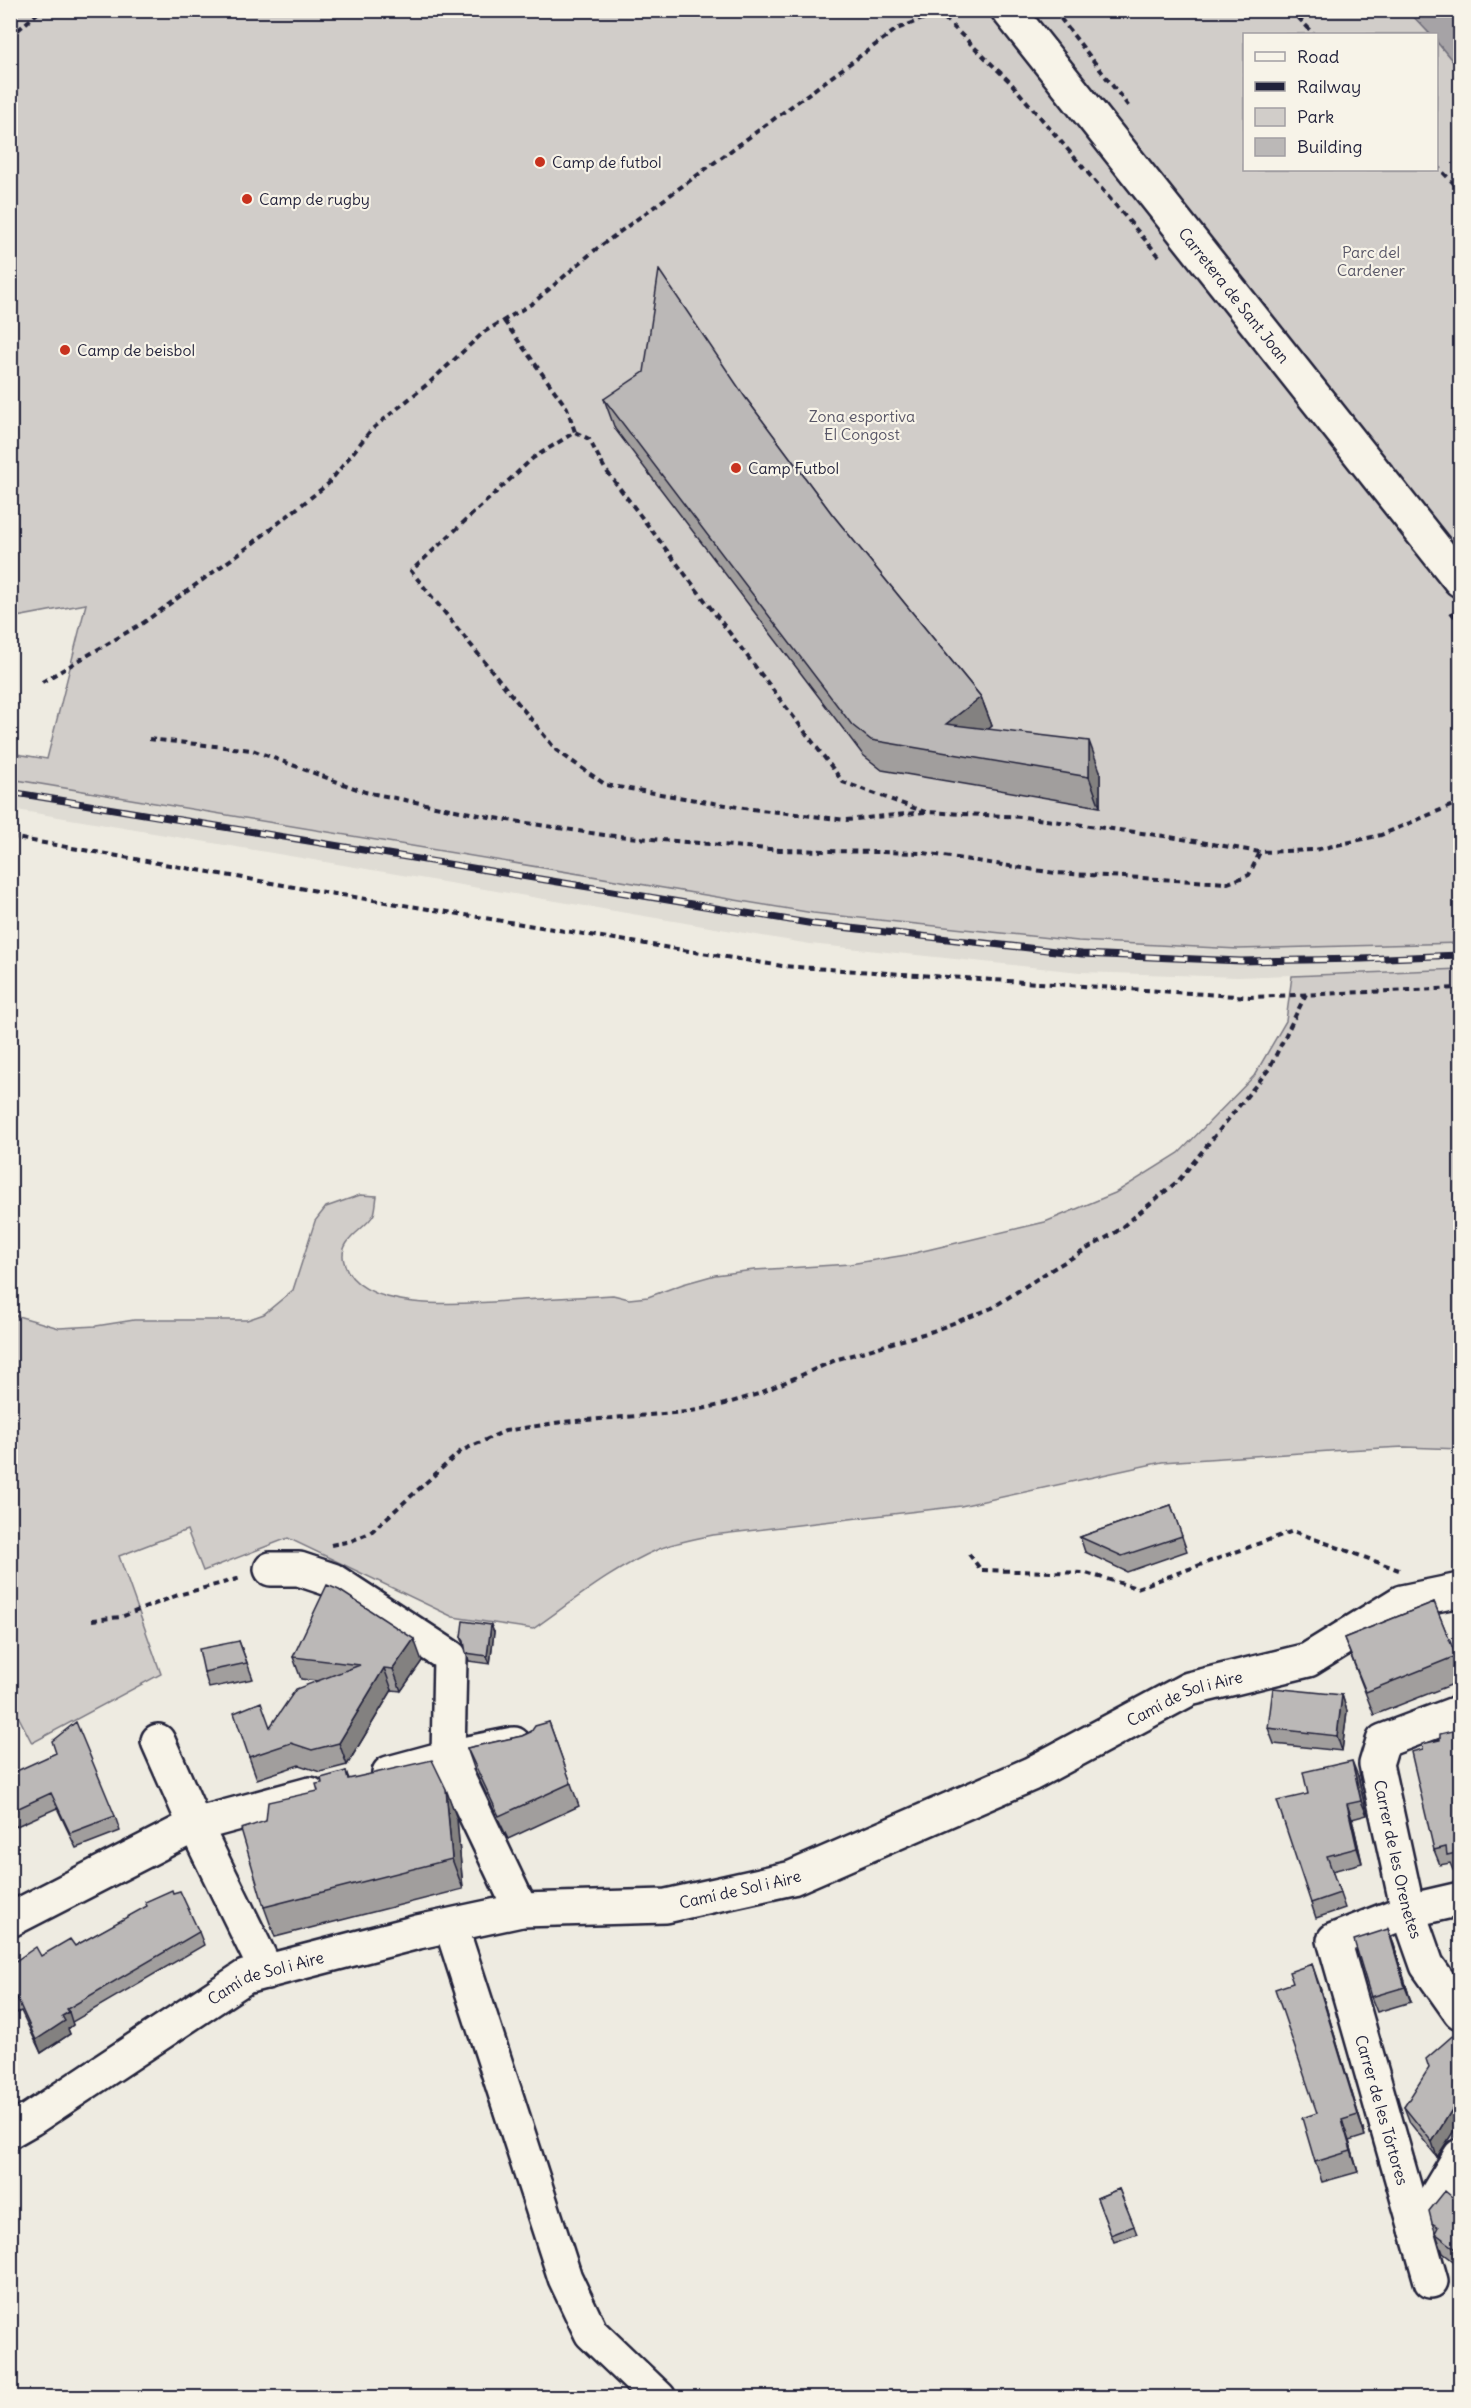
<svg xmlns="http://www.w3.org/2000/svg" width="1471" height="2408" font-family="Delius,sans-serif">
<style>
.built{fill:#dfdcd4}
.green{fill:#d1cdc9;stroke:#7a7882;stroke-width:1.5}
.water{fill:#a6a3a6;stroke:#716f7b;stroke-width:1.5}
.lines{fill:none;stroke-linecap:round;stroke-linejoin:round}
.minor-casing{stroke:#22223b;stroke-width:38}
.tertiary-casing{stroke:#22223b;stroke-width:38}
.path{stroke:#22223b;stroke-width:4;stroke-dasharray:6 4.5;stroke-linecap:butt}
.minor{stroke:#f7f3e8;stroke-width:33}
.tertiary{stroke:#f7f3e8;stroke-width:33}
.rail-casing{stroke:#22223b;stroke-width:7}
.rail{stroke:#f7f3e8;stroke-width:4.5;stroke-dasharray:14;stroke-linecap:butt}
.wall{fill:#a19e9d;stroke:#22223b;stroke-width:1.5}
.shaded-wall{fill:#838180;stroke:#22223b;stroke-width:1.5}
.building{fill:#bbb8b7;stroke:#22223b;stroke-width:1.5}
.poi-dot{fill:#c8321e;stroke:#f7f3e8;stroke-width:2}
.labels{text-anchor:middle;stroke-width:4.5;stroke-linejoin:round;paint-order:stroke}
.poi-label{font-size:16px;fill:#22223b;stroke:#f7f3e8;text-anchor:start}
.park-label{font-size:16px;fill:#575566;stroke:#f7f3e8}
.street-label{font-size:16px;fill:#22223b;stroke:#f7f3e8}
</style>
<rect width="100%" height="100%" fill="#eeebe1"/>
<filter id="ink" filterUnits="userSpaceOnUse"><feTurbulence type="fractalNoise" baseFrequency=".0167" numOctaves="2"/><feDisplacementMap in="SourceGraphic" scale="12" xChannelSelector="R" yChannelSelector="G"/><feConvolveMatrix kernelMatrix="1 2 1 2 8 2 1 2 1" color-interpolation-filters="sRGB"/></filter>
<g filter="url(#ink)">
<path class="built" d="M 10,779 L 813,913 L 1078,941 L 1238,949 L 1460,943 L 1460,969 L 1238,977 L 1080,972 L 810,944 L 11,809 Z"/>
<path class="green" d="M 1408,10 L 1430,34 L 1244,34 L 1244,170 L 1436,170 L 1437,42 L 1460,70 L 1460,943 L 1238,949 L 1078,941 L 813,913 L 11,779 L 10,753 L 47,759 L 86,604 L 11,618 L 11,11 Z
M 1460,969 L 1460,1449 L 1404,1447 L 1345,1450 L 1162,1462 L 961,1506 L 713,1535 C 695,1539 676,1542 659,1549 C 614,1568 573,1601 533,1629 L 453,1617 L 288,1538 L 203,1571 L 187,1530 L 119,1556 L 161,1674 L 32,1743 L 11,1702 L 11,1314 L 59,1328 L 96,1326 L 134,1320 L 247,1320 L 264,1314 L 293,1290 L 315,1221 L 326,1207 L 360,1195 L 377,1196 C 376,1201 376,1208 374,1214 C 367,1229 337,1239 344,1262 C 359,1317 478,1303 521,1300 C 552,1298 582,1297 613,1295 L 629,1299 L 648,1297 L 683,1284 L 715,1275 L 754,1270 L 850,1264 L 906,1255 L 1045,1222 L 1115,1193 L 1179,1153 L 1254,1076 L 1286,1021 L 1292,976 Z"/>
<path class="water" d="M 1408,11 L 1460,11 L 1460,70 L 1437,42 L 1436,34 L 1430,34 Z"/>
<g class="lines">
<defs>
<g id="minor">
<path d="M 271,1569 L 299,1569 L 332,1580 L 450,1657 L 448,1757 L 521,1910"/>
<path id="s1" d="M 1460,1712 L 1383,1741 L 1376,1764 L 1408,1911 L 1427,1965 L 1460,2012"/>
<path d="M 158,1741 L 195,1825 L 267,1972"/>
<path d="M 389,1773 L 448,1757 L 514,1744"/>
<path d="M 10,1920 L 195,1825 L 310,1794"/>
<path d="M 451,1926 L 565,2278 L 591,2333 L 659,2398"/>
<path id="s2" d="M 10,2131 L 31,2119 L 245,1977 L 418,1932 L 521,1910 L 666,1906 L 792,1878 L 1031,1774 L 1189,1689 L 1308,1660 L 1402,1602 L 1460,1590"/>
<path d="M 1416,2229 L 1460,2156"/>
<path d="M 1431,2281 L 1334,1940 L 1408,1911 L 1460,1899"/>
</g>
<g id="tertiary">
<path id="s3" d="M 1008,10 L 1460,580"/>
</g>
</defs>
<use href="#minor" class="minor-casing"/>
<use href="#tertiary" class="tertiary-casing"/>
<path class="path" d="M 1054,10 L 1129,107
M 1291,10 L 1314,34
M 937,11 L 1010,82 L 1159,256
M 10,37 L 41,10
M 1436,165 L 1460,190
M 504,321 L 567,408 L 575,432
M 1451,612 L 1460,623
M 42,682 L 143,623 L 248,547 L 328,484 L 371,430 L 430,382 L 484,332 L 533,303 L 595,250 L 897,29 L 938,13
M 149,739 L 252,750 L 365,792 L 495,818 L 604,835 L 780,850 L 924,853 L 1055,873 L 1228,883 L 1249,875 L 1260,852
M 925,812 L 846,820 L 744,808 L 606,785 L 556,750 L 411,571 L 533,458 L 575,432 L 589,439 L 605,469 L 843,782 L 925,812 L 1023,817 L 1164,836 L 1260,852 L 1315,850 L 1381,835 L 1460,802
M 10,837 L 317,891 L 782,966 L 1250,997 L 1460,988
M 331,1545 L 351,1541 L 370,1533 L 461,1451 L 505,1431 L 562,1422 L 687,1412 L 725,1404 L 758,1394 L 838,1359 L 933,1331 L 992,1308 L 1046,1273 L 1116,1232 L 1179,1180 L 1269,1069 L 1306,994
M 969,1554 L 981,1570 L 1086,1573 L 1137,1588 L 1293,1531 L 1399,1570
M 92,1620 L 121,1617 L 178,1595 L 241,1578"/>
<use href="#minor" class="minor"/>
<use href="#tertiary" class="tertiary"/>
<defs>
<path id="rail" d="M 10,792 L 814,924 L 1082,954 L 1241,961 L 1362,959 L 1460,955"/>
</defs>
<use href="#rail" class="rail-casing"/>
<use href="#rail" class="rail"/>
</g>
<path class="wall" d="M 745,397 L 832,514 L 981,697 L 992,726 L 988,729 L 1100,771 L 1100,807 L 882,770 L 863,755 L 615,429 L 604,399 Z
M 1171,1505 L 1187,1551 L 1127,1572 L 1085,1552 L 1080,1537 Z
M 1434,1602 L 1461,1669 L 1461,1681 L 1374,1715 L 1344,1638 Z
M 494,1632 L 490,1664 L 469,1661 L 465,1646 L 461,1637 Z
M 239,1641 L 253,1679 L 209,1688 L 204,1672 Z
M 293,1657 L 422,1661 L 401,1691 L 392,1690 L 347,1765 L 320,1772 L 299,1765 L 257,1779 L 249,1757 L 270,1727 L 318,1681 L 301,1679 Z
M 1342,1695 L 1347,1711 L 1342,1751 L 1274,1744 L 1268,1728 Z
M 549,1722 L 579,1806 L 508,1839 L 475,1771 L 467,1748 L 522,1736 Z
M 1461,1729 L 1461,1868 L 1453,1870 L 1450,1863 L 1440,1865 L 1434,1850 L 1423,1749 Z
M 346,1771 L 349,1779 L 457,1819 L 463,1889 L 275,1937 L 264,1907 L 266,1821 L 318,1791 L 322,1783 Z
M 10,1774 L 115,1816 L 120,1831 L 76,1848 L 57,1808 L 10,1829 Z
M 1358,1776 L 1367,1815 L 1352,1819 L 1362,1863 L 1332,1871 L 1345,1908 L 1316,1918 L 1311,1903 L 1308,1794 Z
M 173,1893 L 199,1932 L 204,1945 L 72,2022 L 73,2025 L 68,2029 L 70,2034 L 41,2053 L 21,2011 L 10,2016 L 10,1965 L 75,1946 Z
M 1388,1929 L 1394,1945 L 1411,2002 L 1377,2012 L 1371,1997 Z
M 1319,1984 L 1365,2136 L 1349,2141 L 1358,2172 L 1322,2182 L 1315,2162 L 1317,2113 Z
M 1461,2033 L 1461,2120 L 1437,2157 L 1410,2123 L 1404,2107 Z
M 1119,2189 L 1137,2234 L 1114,2242 L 1097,2198 Z
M 1461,2196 L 1461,2267 L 1443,2253 L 1432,2223 L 1457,2201 Z"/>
<path class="shaded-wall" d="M 981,697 L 992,726 L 957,754 L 946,724 Z
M 1089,741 L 1100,771 L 1100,807 L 1089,777 Z
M 491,1625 L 494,1632 L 490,1664 L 487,1656 Z
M 414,1639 L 422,1661 L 401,1691 L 393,1669 Z
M 384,1668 L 392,1690 L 347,1765 L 339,1743 Z
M 1342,1695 L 1347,1711 L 1342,1751 L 1337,1736 Z
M 1352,1761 L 1358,1776 L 1367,1815 L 1361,1801 Z
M 446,1789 L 457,1819 L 463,1889 L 452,1859 Z
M 1347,1804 L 1352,1819 L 1362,1863 L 1357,1848 Z
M 1388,1929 L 1394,1945 L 1411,2002 L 1405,1987 Z
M 1312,1964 L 1319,1984 L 1365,2136 L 1358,2115 Z
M 69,2012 L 73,2025 L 68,2029 L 70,2034 L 41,2053 L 36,2040 L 62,2016 Z
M 1461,2095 L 1461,2120 L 1437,2157 L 1432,2142 Z
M 1342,2120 L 1349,2141 L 1358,2172 L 1351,2151 Z
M 1461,2243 L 1461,2260 L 1456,2249 Z"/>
<path class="building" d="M 659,270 L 745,397 L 832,514 L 981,697 L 946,724 L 1089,741 L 1089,777 L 871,740 L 852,725 L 604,399 L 644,372 Z
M 1171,1505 L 1182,1536 L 1122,1556 L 1080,1537 Z
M 327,1585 L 339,1590 L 414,1639 L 393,1669 L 384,1668 L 339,1743 L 312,1750 L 291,1743 L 249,1757 L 234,1713 L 261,1702 L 270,1727 L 296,1689 L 360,1665 L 293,1657 Z
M 1434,1602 L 1456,1656 L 1366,1692 L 1344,1638 Z
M 463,1621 L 491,1625 L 487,1656 L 466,1653 L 464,1641 L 461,1637 Z
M 239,1641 L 247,1663 L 204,1672 L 199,1649 Z
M 1273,1688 L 1342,1695 L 1337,1736 L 1268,1728 Z
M 76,1722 L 115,1816 L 70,1833 L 51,1793 L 10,1812 L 10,1774 L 56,1753 L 52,1741 Z
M 549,1722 L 571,1783 L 499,1816 L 467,1748 L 522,1736 L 531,1732 L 535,1726 Z
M 1461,1729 L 1461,1852 L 1447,1855 L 1446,1847 L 1434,1850 L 1411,1752 L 1423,1749 L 1422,1744 L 1440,1740 L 1440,1734 Z
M 432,1760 L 446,1789 L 452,1859 L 264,1907 L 241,1829 L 266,1821 L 268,1802 L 318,1791 L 316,1784 L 322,1783 L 321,1778 L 346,1771 L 348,1779 Z
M 1352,1761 L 1361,1801 L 1347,1804 L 1357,1848 L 1327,1856 L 1340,1893 L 1311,1903 L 1277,1801 L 1308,1794 L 1303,1772 Z
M 172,1890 L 173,1893 L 180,1891 L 199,1932 L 67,2009 L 69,2012 L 62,2016 L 65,2021 L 36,2040 L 17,1998 L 10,2001 L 10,1965 L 36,1947 L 41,1956 L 70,1939 L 75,1946 L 147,1906 L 145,1902 Z
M 1388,1929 L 1405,1987 L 1371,1997 L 1354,1940 Z
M 1312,1964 L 1358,2115 L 1342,2120 L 1351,2151 L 1315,2162 L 1302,2118 L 1317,2113 L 1275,1989 L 1293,1983 L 1289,1972 Z
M 1458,2031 L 1461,2033 L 1461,2095 L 1432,2142 L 1404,2107 L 1429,2068 L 1426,2059 Z
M 1119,2189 L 1134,2226 L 1111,2235 L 1097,2198 Z
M 1445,2191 L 1457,2201 L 1461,2196 L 1461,2243 L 1456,2249 L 1435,2233 L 1438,2227 L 1432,2223 L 1429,2211 Z"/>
</g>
<g class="poi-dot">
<circle cx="540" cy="162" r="6"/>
<circle cx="247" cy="199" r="6"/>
<circle cx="65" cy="350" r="6"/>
<circle cx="736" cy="468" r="6"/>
</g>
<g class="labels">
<g class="poi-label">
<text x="552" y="168">Camp de futbol</text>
<text x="259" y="205">Camp de rugby</text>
<text x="77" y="356">Camp de beisbol</text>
<text x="748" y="474">Camp Futbol</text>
</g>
<g class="park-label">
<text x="1371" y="258">Parc del<tspan x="1371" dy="18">Cardener</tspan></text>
<text x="862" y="422">Zona esportiva<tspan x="862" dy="18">El Congost</tspan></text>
</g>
<g class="street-label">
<text dy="6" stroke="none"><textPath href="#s3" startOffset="364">Carretera de Sant Joan</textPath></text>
<text dy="6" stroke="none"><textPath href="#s2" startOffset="1272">Camí de Sol i Aire</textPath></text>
<text dy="6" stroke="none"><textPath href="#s1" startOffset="204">Carrer de les Orenetes</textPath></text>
<text dy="6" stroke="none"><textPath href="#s2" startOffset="786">Camí de Sol i Aire</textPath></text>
<text dy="6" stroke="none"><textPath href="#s2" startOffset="300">Camí de Sol i Aire</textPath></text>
<text transform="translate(1382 2110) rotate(74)" y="6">Carrer de les Tórtores</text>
</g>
</g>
<rect width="1471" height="2408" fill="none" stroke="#f7f3e8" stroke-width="36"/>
<rect x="18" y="18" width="1435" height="2372" fill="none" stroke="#22223b" stroke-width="2" filter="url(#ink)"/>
<rect x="1243" y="33" width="195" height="138" fill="#f7f3e8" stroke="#a29fa3" stroke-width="1.5"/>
<rect x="1255" y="52" width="30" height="9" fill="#f7f3e8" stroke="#a29fa3" stroke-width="1.5"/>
<text x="1297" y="63" font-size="18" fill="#22223b">Road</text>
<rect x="1255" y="82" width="30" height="9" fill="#22223b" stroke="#a29fa3" stroke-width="1.5"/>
<text x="1297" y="93" font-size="18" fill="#22223b">Railway</text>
<rect x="1255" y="108" width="30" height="18" fill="#d1cdc9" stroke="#a29fa3" stroke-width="1.5"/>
<text x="1297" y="123" font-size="18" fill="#22223b">Park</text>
<rect x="1255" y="138" width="30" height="18" fill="#bbb8b7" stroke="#a29fa3" stroke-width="1.5"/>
<text x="1297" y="153" font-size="18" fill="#22223b">Building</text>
</svg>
